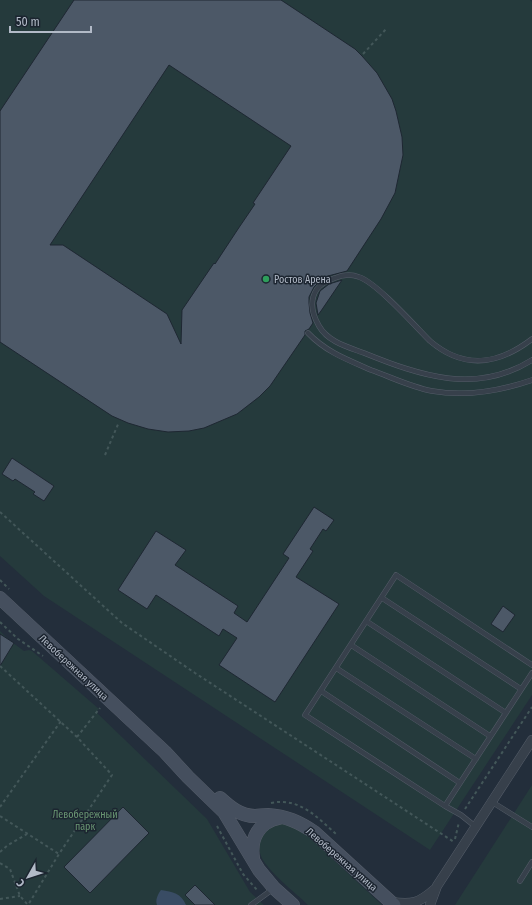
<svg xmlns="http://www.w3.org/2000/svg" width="532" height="905" font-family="'Fira Sans Condensed',sans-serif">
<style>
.green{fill:#253a3c}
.water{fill:#394c64}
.building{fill:#4c5867;stroke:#1e2732;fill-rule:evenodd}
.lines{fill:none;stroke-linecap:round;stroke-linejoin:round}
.lane-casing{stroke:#555d69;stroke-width:5.5}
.street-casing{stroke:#555d69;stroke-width:10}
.secondary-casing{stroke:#555d69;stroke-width:14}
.path{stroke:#435759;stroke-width:2;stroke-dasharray:3 3;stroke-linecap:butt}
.lane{stroke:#37404b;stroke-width:4.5}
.street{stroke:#37404b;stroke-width:9}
.secondary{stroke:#454f5e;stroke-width:13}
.leisure-dot{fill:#2e9e5b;stroke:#1c2530;stroke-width:1.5}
.labels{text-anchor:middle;stroke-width:3;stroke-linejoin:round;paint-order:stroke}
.poi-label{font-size:10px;fill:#b2bac7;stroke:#1c2530;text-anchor:start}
.street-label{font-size:10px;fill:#b2bac7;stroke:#1c2530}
.park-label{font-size:10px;fill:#6a9773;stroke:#1c2530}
</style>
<rect width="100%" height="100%" fill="#232e3b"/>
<path class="green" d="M 0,0 L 530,0 L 532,2 L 532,695 L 430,850 L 44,596 L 0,556 Z
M 0,631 L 9,640 L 24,651 L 29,650 L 32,651 L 99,709 L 96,712 L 207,819 L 250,892 L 264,905 L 0,905 Z
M 532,785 L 532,905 L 455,905 Z
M 278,823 L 294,823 L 382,905 L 308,905 C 296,893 267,871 261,856 C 258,849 260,837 265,831 C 267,828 274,825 278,823 Z"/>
<path class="water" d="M 161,890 C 173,892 181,893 186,905 L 157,905 C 155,900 158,894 161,890 Z"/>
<path class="building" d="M 74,0 L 281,0 L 355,49 L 362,56 L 377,73 L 392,99 L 396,111 L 402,137 L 403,155 L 395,193 L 381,219 L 347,271 L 328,276 L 320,281 L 314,287 L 309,297 L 309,303 L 310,313 L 313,323 L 309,329 L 305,331 L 305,335 L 270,386 L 259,397 L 237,414 L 204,428 L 189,431 L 168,432 L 148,429 L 128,423 L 112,416 L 0,342 L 0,111 ZM 169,65 L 291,146 L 253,203 L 255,204 L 238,229 L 215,264 L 214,263 L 182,310 L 181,344 L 167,314 L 63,245 L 50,245 Z
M 342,280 L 321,311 L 318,315 L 316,303 L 320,291 L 329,284 Z
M 12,458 L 54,486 L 44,501 L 33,494 L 35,492 L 15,479 L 13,481 L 2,474 Z
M 314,507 L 334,520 L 326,531 L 323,529 L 310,549 L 313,551 L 296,577 L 339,604 L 275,702 L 219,665 L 237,638 L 223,629 L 219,636 L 156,595 L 147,609 L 118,590 L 156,531 L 186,550 L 175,565 L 238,606 L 234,613 L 247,622 L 289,558 L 283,554 Z
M 503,606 L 515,615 L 503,632 L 491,624 Z
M 0,634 L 14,643 L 0,666 Z
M 123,807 L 149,833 L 90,893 L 64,867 Z
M 195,885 L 215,905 L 195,905 L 185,895 Z"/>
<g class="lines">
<defs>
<path id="lane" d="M 308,333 C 326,352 348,360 371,370 C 391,377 411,387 432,391 C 466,397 500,391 532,380
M 532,339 C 498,365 464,370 430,341 C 415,326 377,283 359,277 C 351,274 342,275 335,278 C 328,280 321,284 317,289 C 309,301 312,314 319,326 C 328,342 348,347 364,353 C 421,376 476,395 532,360
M 382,598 L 521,689
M 366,621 L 506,713
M 351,645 L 490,736
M 336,668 L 476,759
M 321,691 L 460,783
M 492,802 L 532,827
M 445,806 L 532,673
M 476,827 L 461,815 L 445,806 L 305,715 L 396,575 L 532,665
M 520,881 L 532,862
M 251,905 L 273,889"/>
<path id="street" d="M 391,902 C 413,905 419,903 435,889
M 430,905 L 437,886 L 532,740"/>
<path id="secondary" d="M 0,598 L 165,752 L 188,777 L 224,812 L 259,870 L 274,888 L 293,905
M 220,798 C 230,807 240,816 255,816 C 259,816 263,815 268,815 C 286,816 299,822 314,832 L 394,905
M 253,858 C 250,838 259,822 279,818"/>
</defs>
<use href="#lane" class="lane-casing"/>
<use href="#street" class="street-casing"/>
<use href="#secondary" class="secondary-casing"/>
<path class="path" d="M 363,54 L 387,28
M 105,455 L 119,422
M 0,512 L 122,623 L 195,673 L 454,842
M 0,580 L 9,589
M 0,622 L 18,639 L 43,656
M 0,666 L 77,737 L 112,775 L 59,854 L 28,905
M 77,737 L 100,708
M 271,803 C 299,797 317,817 336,834
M 0,807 L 61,721
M 465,809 L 532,707
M 0,816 L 59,854
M 217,826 L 243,874 L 258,891
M 455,839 L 459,822
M 0,852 L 8,845 L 27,834
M 0,863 L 10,869 L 20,896 L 28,905
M 0,899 L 20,896"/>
<use href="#lane" class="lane"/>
<use href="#street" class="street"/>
<use href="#secondary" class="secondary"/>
</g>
<circle class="leisure-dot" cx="266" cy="279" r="4"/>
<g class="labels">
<g class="poi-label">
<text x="274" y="283">Ростов Арена</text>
</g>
<g class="street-label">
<text transform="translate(74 667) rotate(43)" y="4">Левобережная улица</text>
<text transform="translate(342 859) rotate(41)" y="4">Левобережная улица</text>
</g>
<g class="park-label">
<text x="85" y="818">Левобережный<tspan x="85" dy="12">парк</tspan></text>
</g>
</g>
<g transform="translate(28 877) rotate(231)" stroke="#1c2530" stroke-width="3" paint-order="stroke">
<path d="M0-3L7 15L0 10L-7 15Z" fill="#b2bac7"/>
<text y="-6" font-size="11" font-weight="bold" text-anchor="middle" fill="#b2bac7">С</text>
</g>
<path d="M10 26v6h81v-6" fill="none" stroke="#b2bac7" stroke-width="2"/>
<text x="16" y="26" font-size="12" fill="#b2bac7" stroke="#1c2530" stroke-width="3" paint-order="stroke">50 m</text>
</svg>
